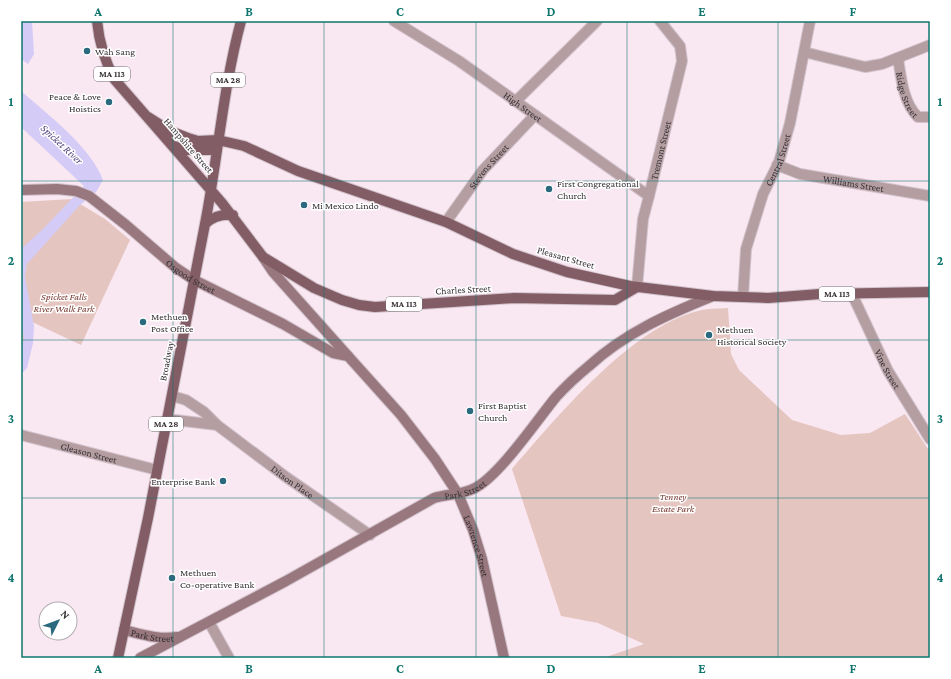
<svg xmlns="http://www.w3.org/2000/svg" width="951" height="679" font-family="'Crimson Pro',serif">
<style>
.green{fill:#e5c5c0}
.water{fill:#d4cbf6}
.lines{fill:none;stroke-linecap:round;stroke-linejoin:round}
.minor-casing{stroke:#d2c3cc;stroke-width:12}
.tertiary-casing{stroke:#d2c3cc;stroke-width:12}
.secondary-casing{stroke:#d2c3cc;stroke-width:12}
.primary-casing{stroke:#d2c3cc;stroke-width:12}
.minor{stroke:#b49ea2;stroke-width:10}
.tertiary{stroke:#b49ea2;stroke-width:10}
.secondary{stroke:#98787e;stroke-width:10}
.primary{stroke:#835d65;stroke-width:10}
.grid{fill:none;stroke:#0f766e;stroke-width:1;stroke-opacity:0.55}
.poi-dot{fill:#2a697e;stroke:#fff;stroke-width:1.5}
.labels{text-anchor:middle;stroke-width:3;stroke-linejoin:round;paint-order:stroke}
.shield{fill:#fff;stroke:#736f72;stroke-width:1}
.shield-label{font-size:9px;font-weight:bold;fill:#373135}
.poi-label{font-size:10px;fill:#373135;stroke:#fff;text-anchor:start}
.street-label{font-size:10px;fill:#373135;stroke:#fff}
.park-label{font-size:10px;font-style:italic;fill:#773830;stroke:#fff}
.water-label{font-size:11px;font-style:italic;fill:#55477e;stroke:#fff}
.neatline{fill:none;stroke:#0f766e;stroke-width:1.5}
.grid-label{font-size:13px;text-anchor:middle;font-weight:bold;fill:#0f766e}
</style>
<rect width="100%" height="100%" fill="#f9e7f2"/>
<path class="green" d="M 72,199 L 105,219 L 130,240 L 81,345 L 28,320 L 21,366 L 21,202 Z
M 728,308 L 731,354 L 739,370 L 792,420 L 841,435 L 870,433 L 905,414 L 930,452 L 930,658 L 677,658 L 670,655 L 675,658 L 603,658 L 644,644 L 598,623 L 561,616 L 512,469 C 557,417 630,328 698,311 C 707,308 718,309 728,308 Z"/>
<path class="water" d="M 21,21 L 32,21 L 34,54 L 28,64 L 21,59 Z
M 21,91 C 47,114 91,147 103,180 L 96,192 L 79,206 L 27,264 L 25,277 L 34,326 L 33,343 L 27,368 L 21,374 L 21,347 L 24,339 L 21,321 L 21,249 L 43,229 L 84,186 L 21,127 Z"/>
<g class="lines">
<defs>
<g id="minor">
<path d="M 804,52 L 865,67 L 882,64 L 930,45"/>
<path id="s1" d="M 898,58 C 901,77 903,103 918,117 L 930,117"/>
<path d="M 516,101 L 597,21"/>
<path id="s2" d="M 777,165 L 800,174 L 930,196"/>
<path id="s3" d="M 649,196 L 682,61 L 680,46 L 660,21"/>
<path id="s4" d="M 446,222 L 483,170 L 535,115"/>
<path id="s5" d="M 852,294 L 888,371 L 930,439"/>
<path id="s6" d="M 743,297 L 746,249 L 763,194 L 779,162 L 790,123 L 810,21"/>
<path id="s7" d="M 172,396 L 186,400 L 204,412 L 217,425 L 286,477 L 370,535"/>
<path d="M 167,419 L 217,425"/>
<path id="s8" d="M 21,435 L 157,470"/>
<path d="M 209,622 L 229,658"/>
</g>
<g id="tertiary">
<path id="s9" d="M 394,21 L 459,61 L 649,196 L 643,219 L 637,287"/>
</g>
<g id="secondary">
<path id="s10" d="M 21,190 L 57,189 L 76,191 L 89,196 L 126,225 L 176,268 L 194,280 L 283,324 L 333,353 L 348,356 L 401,415 L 435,459 L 458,494 L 473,530 L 482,559 L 504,658"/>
<path d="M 263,257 L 273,272 L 348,356"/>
<path id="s11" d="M 124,630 C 141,634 159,640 177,637"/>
<path id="s12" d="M 140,658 L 286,581 L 434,498 C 447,494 460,495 473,489 C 498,478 537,420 556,397 C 566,386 578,375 589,366 C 625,333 668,314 713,296"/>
</g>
<path id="primary" d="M 97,21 C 99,41 105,62 115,80 L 222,203 L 263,257 L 314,288 L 342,300 L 359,305 L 375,307 L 514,298 L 615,300 L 637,287
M 148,117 L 170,131 L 188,138 L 198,141 L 218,140 L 244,146 L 298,171 L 446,222 L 513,254 L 567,272 L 630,286 L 713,296 L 768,298 L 820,294 L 930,292
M 174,146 L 187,150 L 216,150
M 205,224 C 213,216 222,214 233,215
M 118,658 L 148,518 L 205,224 C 218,157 223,88 241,21"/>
</defs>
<use href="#minor" class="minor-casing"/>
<use href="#tertiary" class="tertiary-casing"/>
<use href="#secondary" class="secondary-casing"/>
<use href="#primary" class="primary-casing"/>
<use href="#minor" class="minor"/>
<use href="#tertiary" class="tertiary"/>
<use href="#secondary" class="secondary"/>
<use href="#primary" class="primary"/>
</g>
<path class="grid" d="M 173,21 L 173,658M 324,21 L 324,658M 476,21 L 476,658M 627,21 L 627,658M 778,21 L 778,658M 21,181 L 930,181M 21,340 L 930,340M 21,498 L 930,498"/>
<g class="poi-dot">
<circle cx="87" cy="51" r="4"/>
<circle cx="109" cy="102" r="4"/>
<circle cx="549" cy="189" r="4"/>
<circle cx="304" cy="205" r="4"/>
<circle cx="143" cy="322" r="4"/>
<circle cx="709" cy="335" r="4"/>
<circle cx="470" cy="411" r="4"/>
<circle cx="223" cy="481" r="4"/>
<circle cx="172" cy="578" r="4"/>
</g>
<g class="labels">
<g class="shield">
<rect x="94" y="67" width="36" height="14" rx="3"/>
<rect x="211" y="73" width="34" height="14" rx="3"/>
<rect x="819" y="287" width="36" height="14" rx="3"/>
<rect x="386" y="297" width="36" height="14" rx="3"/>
<rect x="149" y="417" width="34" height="14" rx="3"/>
</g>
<g class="shield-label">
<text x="112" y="77">MA 113</text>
<text x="228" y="83">MA 28</text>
<text x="837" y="297">MA 113</text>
<text x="404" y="307">MA 113</text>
<text x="166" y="427">MA 28</text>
</g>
<g class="poi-label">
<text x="95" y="55">Wah Sang</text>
<text x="101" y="100" text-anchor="end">Peace &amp; Love<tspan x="101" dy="12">Hoistics</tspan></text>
<text x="557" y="187">First Congregational<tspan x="557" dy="12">Church</tspan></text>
<text x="312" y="209">Mi Mexico Lindo</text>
<text x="151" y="320">Methuen<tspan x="151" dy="12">Post Office</tspan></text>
<text x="717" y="333">Methuen<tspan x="717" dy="12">Historical Society</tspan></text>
<text x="478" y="409">First Baptist<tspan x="478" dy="12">Church</tspan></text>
<text x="215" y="485" text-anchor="end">Enterprise Bank</text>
<text x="180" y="576">Methuen<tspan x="180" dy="12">Co-operative Bank</tspan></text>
</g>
<g class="street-label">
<text dy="4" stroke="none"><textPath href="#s1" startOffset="38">Ridge Street</textPath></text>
<text dy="4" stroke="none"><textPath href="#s9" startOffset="155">High Street</textPath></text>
<text transform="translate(189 145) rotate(49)" y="4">Hampshire Street</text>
<text dy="4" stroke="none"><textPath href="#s3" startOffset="47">Tremont Street</textPath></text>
<text dy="4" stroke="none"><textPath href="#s6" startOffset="143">Central Street</textPath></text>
<text dy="4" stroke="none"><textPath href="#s4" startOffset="70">Stevens Street</textPath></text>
<text dy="4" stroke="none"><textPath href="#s2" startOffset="79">Williams Street</textPath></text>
<text transform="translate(566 257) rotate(16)" y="4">Pleasant Street</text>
<text dy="4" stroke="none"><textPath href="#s10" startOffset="199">Osgood Street</textPath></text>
<text transform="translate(463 289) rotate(-3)" y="4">Charles Street</text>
<text transform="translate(166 361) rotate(-79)" y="4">Broadway</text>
<text dy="4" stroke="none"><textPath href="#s5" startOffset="83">Vine Street</textPath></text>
<text dy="4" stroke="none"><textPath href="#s8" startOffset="70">Gleason Street</textPath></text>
<text dy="4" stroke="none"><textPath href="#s7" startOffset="149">Ditson Place</textPath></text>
<text dy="4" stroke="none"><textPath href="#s12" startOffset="367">Park Street</textPath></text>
<text dy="4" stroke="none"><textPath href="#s10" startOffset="608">Lawrence Street</textPath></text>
<text dy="4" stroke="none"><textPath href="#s11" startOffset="29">Park Street</textPath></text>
</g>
<g class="park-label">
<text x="64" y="300">Spicket Falls<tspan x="64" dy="12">River Walk Park</tspan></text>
<text x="673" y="500">Tenney<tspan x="673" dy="12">Estate Park</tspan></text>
</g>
<g class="water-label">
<text transform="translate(62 144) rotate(43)" y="4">Spicket River</text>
</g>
</g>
<rect width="951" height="679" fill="none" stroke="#ffffff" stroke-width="44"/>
<g transform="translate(58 621) rotate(48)"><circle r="19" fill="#ffffff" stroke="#afadae"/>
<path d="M0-3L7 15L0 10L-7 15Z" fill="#2a697e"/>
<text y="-6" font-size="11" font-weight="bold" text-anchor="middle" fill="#373135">N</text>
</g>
<rect x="22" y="22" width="907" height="635" class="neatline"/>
<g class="grid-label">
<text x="98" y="16">A</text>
<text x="249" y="16">B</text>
<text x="400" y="16">C</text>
<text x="551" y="16">D</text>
<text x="702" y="16">E</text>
<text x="853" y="16">F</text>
<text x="11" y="106">1</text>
<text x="940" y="106">1</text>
<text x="11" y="265">2</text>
<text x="940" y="265">2</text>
<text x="11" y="423">3</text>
<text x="940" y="423">3</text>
<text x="11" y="582">4</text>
<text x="940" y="582">4</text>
<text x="98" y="673">A</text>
<text x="249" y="673">B</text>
<text x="400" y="673">C</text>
<text x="551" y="673">D</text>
<text x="702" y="673">E</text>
<text x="853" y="673">F</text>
</g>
</svg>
